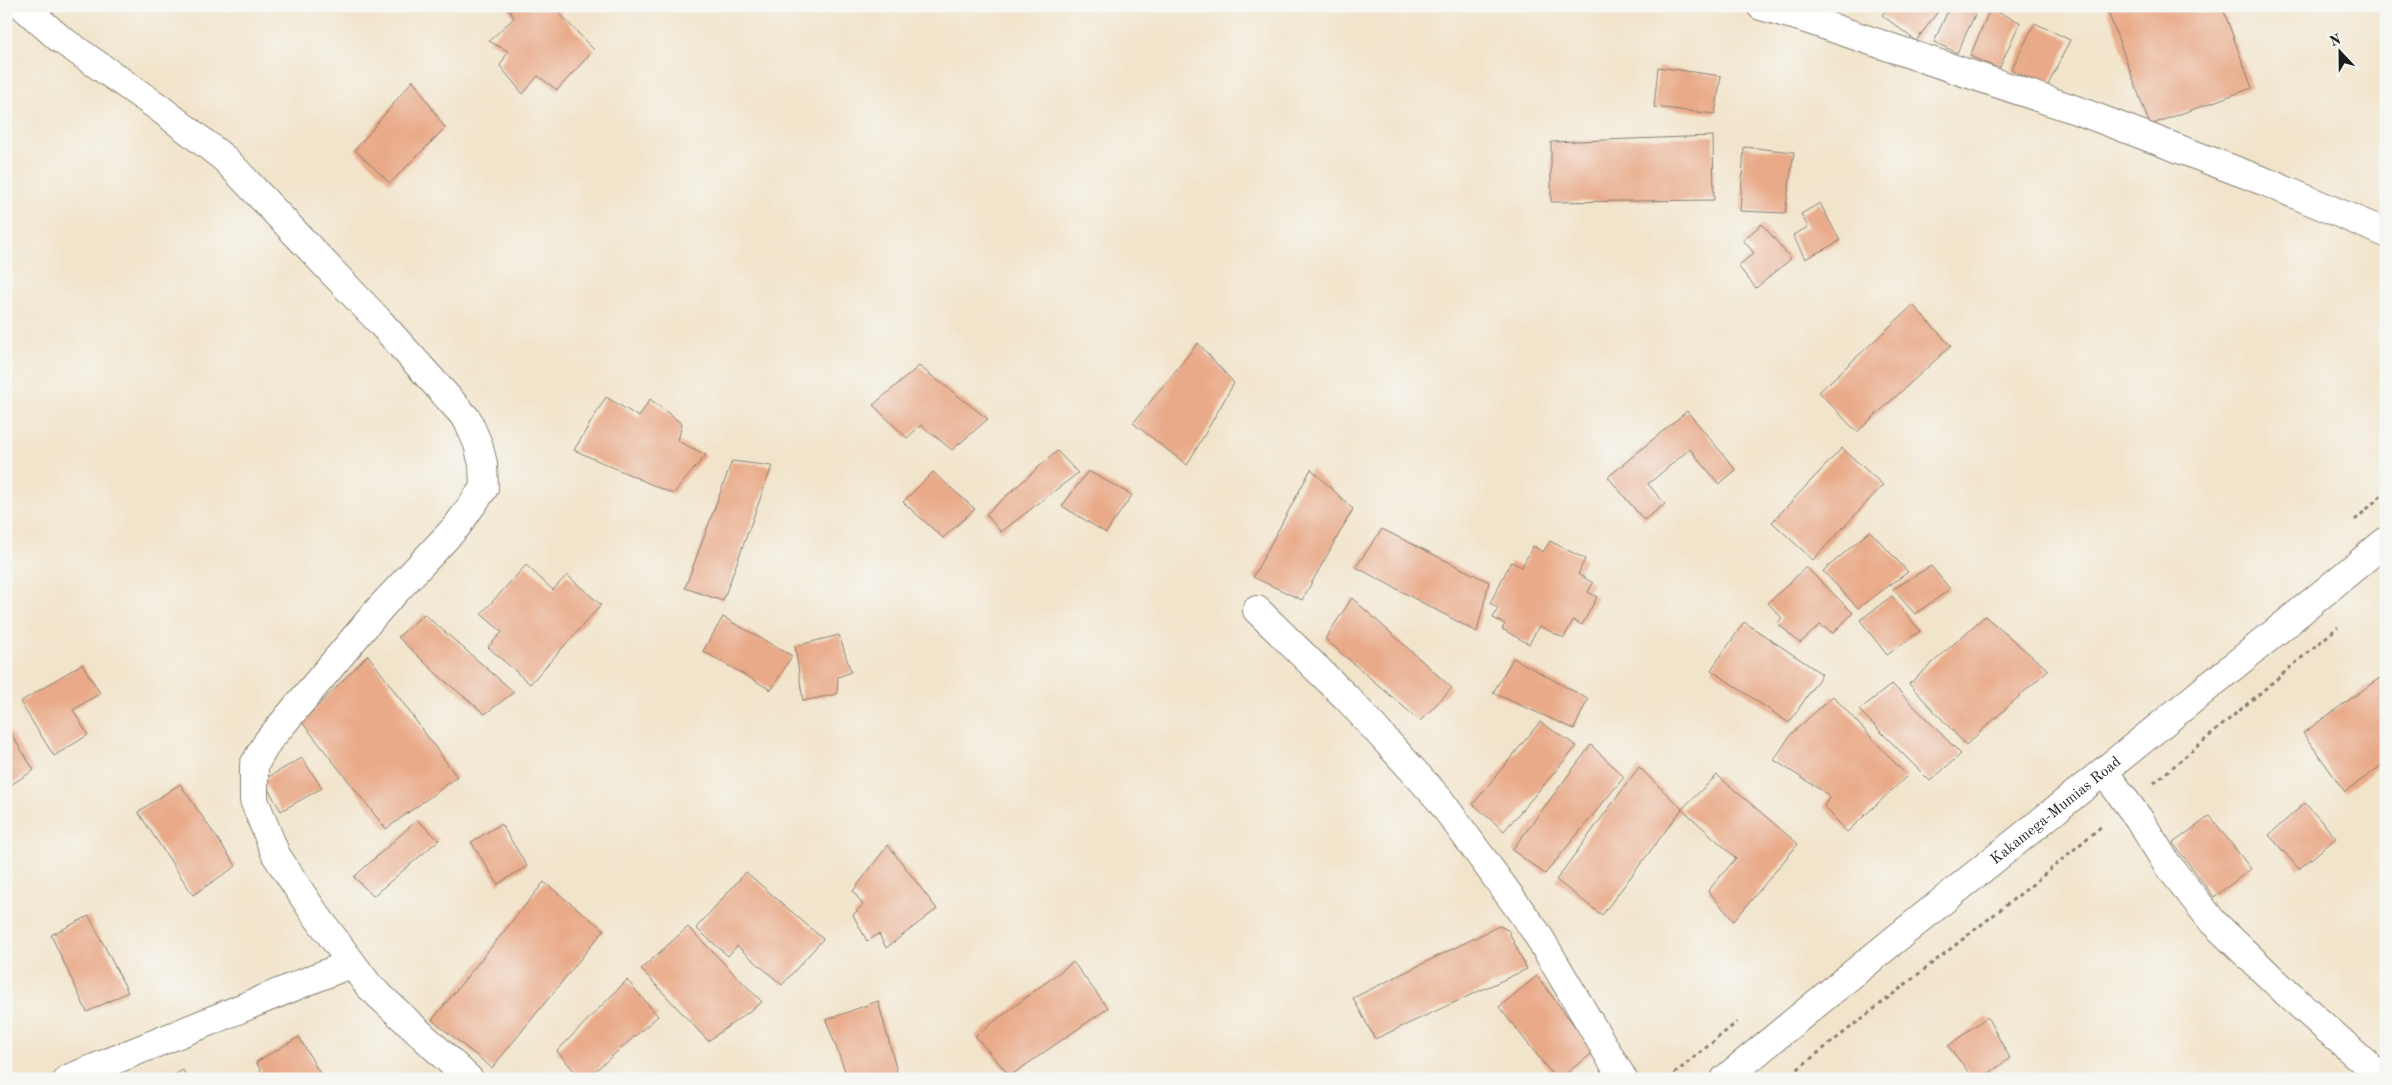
<svg xmlns="http://www.w3.org/2000/svg" width="2392" height="1085" font-family="'Old Standard TT',serif">
<style>
.building{fill:#e9aa89}
.lines{fill:none;stroke-linecap:round;stroke-linejoin:round}
.street-casing{stroke:#878074;stroke-width:30}
.highway-casing{stroke:#878074;stroke-width:30}
.path{stroke:#878074;stroke-width:3;stroke-dasharray:4 4;stroke-linecap:butt}
.street{stroke:#fff;stroke-width:28}
.highway{stroke:#fff;stroke-width:28}
.labels{text-anchor:middle;stroke-width:4;stroke-linejoin:round;paint-order:stroke}
.street-label{font-size:15px;fill:#1c1c1c;stroke:#f6f6f2}
</style>
<rect width="100%" height="100%" fill="#f6f6f2"/>
<filter id="ink" filterUnits="userSpaceOnUse"><feTurbulence type="fractalNoise" baseFrequency=".02" numOctaves="2"/><feDisplacementMap in="SourceGraphic" scale="10" xChannelSelector="R" yChannelSelector="G"/><feConvolveMatrix kernelMatrix="1 2 1 2 8 2 1 2 1" color-interpolation-filters="sRGB"/></filter>
<filter id="wash" filterUnits="userSpaceOnUse"><feTurbulence type="fractalNoise" baseFrequency=".0096" numOctaves="4" result="noise"/><feDisplacementMap in="SourceGraphic" scale="20" xChannelSelector="R" yChannelSelector="G"/><feGaussianBlur stdDeviation="1.12" result="paint"/><feColorMatrix in="noise" values="0 0 0 0 0 0 0 0 0 0 0 0 0 0 0 0 0 1.4 0 .05"/><feComposite in="paint" operator="in"/></filter>
<g filter="url(#wash)">
<rect width="100%" height="100%" fill="#f2e4cb"/>
<g id="blocks">
<path class="building" d="M 507,6 L 563,6 L 560,14 L 594,50 L 557,90 L 538,76 L 523,94 L 500,66 L 508,51 L 489,41 L 514,18 Z
M 1889,6 L 1942,6 L 1916,41 L 1882,15 Z
M 1950,6 L 1979,6 L 1957,53 L 1934,42 Z
M 2106,6 L 2222,6 L 2252,88 L 2150,125 Z
M 1990,9 L 2020,22 L 1999,69 L 1970,56 Z
M 2035,23 L 2070,40 L 2047,87 L 2011,70 Z
M 1658,67 L 1721,76 L 1715,114 L 1654,107 Z
M 413,80 L 445,128 L 390,183 L 355,150 Z
M 1713,136 L 1714,200 L 1551,202 L 1551,142 Z
M 1744,147 L 1794,152 L 1785,213 L 1740,211 Z
M 1820,203 L 1840,241 L 1805,259 L 1793,235 L 1808,227 L 1801,214 Z
M 1762,224 L 1791,259 L 1756,288 L 1738,266 L 1754,253 L 1743,240 Z
M 1913,305 L 1951,346 L 1857,432 L 1819,392 Z
M 1198,343 L 1234,383 L 1187,465 L 1133,423 Z
M 919,366 L 988,419 L 952,450 L 921,425 L 907,438 L 873,405 Z
M 606,397 L 639,417 L 650,399 L 682,424 L 678,441 L 706,455 L 673,494 L 574,450 Z
M 1687,411 L 1736,470 L 1719,484 L 1690,449 L 1648,484 L 1665,504 L 1644,520 L 1608,477 Z
M 1842,448 L 1883,485 L 1813,560 L 1772,522 Z
M 1057,451 L 1078,473 L 1001,532 L 986,514 Z
M 732,461 L 772,466 L 723,601 L 685,588 Z
M 1311,469 L 1353,509 L 1302,600 L 1253,577 Z
M 1088,471 L 1132,495 L 1106,533 L 1062,506 Z
M 933,472 L 975,509 L 943,538 L 903,502 Z
M 1382,529 L 1489,582 L 1477,632 L 1356,567 Z
M 1870,531 L 1908,572 L 1858,608 L 1823,571 Z
M 1550,541 L 1585,559 L 1578,574 L 1593,583 L 1588,592 L 1597,597 L 1582,625 L 1573,620 L 1564,638 L 1539,626 L 1529,644 L 1502,629 L 1505,624 L 1493,618 L 1498,608 L 1490,603 L 1511,562 L 1522,567 L 1533,546 L 1543,552 Z
M 526,565 L 553,590 L 567,575 L 601,605 L 530,684 L 488,647 L 502,632 L 481,614 Z
M 1931,566 L 1950,589 L 1915,614 L 1893,589 Z
M 1806,567 L 1853,613 L 1833,633 L 1820,625 L 1800,643 L 1777,623 L 1782,618 L 1768,603 Z
M 1892,596 L 1920,631 L 1887,655 L 1860,620 Z
M 1352,598 L 1452,688 L 1420,721 L 1325,639 Z
M 424,614 L 514,692 L 485,714 L 439,676 L 398,637 Z
M 1985,616 L 2048,670 L 1966,745 L 1909,684 Z
M 723,617 L 792,656 L 771,690 L 703,651 Z
M 1744,622 L 1822,674 L 1789,723 L 1711,670 Z
M 839,635 L 851,672 L 838,677 L 837,694 L 803,701 L 795,646 Z
M 368,655 L 457,777 L 386,829 L 302,722 Z
M 1513,658 L 1588,699 L 1574,729 L 1493,693 Z
M 82,664 L 100,693 L 73,710 L 88,735 L 54,756 L 20,702 Z
M 2381,677 L 2386,683 L 2386,762 L 2345,792 L 2303,733 Z
M 1892,684 L 1961,754 L 1930,781 L 1859,710 Z
M 1833,696 L 1907,776 L 1847,832 L 1824,806 L 1830,796 L 1774,760 L 1791,734 Z
M 1540,722 L 1577,746 L 1504,831 L 1473,804 Z
M 6,726 L 34,770 L 6,788 Z
M 1591,745 L 1624,777 L 1545,874 L 1512,850 Z
M 302,758 L 322,788 L 281,811 L 263,780 Z
M 1639,767 L 1682,809 L 1602,915 L 1556,880 Z
M 1717,775 L 1798,844 L 1734,921 L 1708,891 L 1736,858 L 1682,809 Z
M 180,784 L 236,866 L 193,895 L 138,812 Z
M 2305,803 L 2336,838 L 2299,869 L 2269,835 Z
M 2210,816 L 2251,869 L 2214,897 L 2173,843 Z
M 417,820 L 439,840 L 373,896 L 354,877 Z
M 501,824 L 527,866 L 498,884 L 471,842 Z
M 888,845 L 937,909 L 886,948 L 879,934 L 867,941 L 853,915 L 863,905 L 853,891 Z
M 746,872 L 823,939 L 782,985 L 737,946 L 728,956 L 696,928 Z
M 544,882 L 604,930 L 492,1068 L 432,1020 Z
M 89,916 L 128,992 L 87,1012 L 51,935 Z
M 1499,926 L 1508,930 L 1527,969 L 1375,1039 L 1353,998 Z
M 688,927 L 762,1002 L 708,1041 L 641,969 Z
M 1073,962 L 1108,1008 L 1010,1076 L 975,1036 Z
M 1537,976 L 1594,1052 L 1559,1079 L 1556,1079 L 1499,1007 Z
M 627,980 L 658,1016 L 586,1079 L 581,1079 L 557,1051 Z
M 878,1001 L 899,1079 L 848,1079 L 826,1020 Z
M 1987,1017 L 2010,1058 L 1981,1079 L 1974,1079 L 1948,1046 Z
M 299,1037 L 323,1079 L 266,1079 L 256,1062 Z
M 183,1070 L 188,1079 L 168,1079 Z"/>
</g>
</g>
<g filter="url(#ink)">
<use href="#blocks" fill-opacity="0" stroke="#878074" stroke-width="1"/>
<g class="lines">
<defs>
<path id="street" d="M 23,6 L 59,38 L 158,107 L 225,159 L 379,321 L 467,419 L 478,444 L 483,464 L 484,488 L 457,526 L 380,608 L 268,741 L 254,765 L 254,800 L 276,855 L 313,911 L 369,986 L 469,1079
M 1761,6 L 1800,17 L 2082,112 L 2266,182 L 2386,233
M 1257,610 L 1348,699 L 1439,799 L 1536,932 L 1623,1079
M 2104,772 L 2139,819 L 2167,864 L 2213,922 L 2289,995 L 2383,1079
M 68,1079 L 352,963"/>
<g id="highway">
<path id="s1" d="M 1725,1079 C 1943,897 2168,723 2386,541"/>
</g>
</defs>
<use href="#street" class="street-casing"/>
<use href="#highway" class="highway-casing"/>
<path class="path" d="M 2355,520 L 2386,491
M 2154,783 L 2338,627
M 1668,1079 L 1737,1022
M 1785,1079 L 2033,884 L 2103,825"/>
<use href="#street" class="street"/>
<use href="#highway" class="highway"/>
</g>
</g>
<g class="labels">
<g class="street-label">
<text dy="5" stroke="none"><textPath href="#s1" startOffset="426">Kakamega-Mumias Road</textPath></text>
</g>
</g>
<rect width="2392" height="1085" fill="none" stroke="#f6f6f2" stroke-width="25"/>
<g transform="translate(2340 52) rotate(338)" stroke="#f6f6f2" stroke-width="4" paint-order="stroke">
<path d="M0-4L9 19L0 12L-9 19Z" fill="#1c1c1c"/>
<text y="-8" font-size="14" font-weight="bold" text-anchor="middle" fill="#1c1c1c">N</text>
</g>
</svg>
